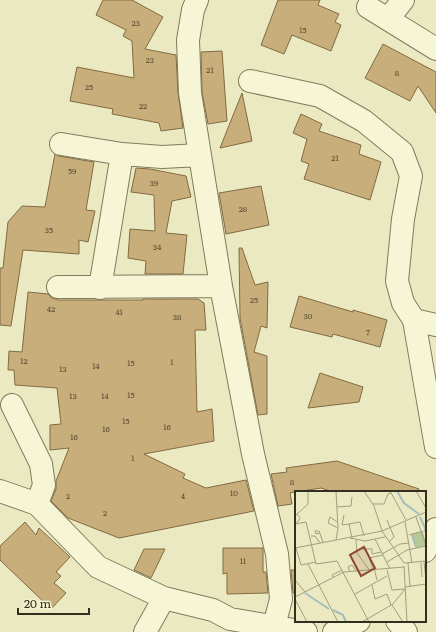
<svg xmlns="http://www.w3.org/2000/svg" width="436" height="632" font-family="Literata,serif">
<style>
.building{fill:#c7ae7a;stroke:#816b42}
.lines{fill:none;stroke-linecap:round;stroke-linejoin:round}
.minor-casing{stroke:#837b5b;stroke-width:24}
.minor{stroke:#f6f5d5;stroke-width:22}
.labels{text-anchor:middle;stroke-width:3;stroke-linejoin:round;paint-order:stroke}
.number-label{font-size:8px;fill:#594e35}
.inset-river{fill:none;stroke:#a4bebd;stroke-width:2}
.inset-road{fill:none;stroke:#a29e80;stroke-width:1}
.view{fill:#8e472f;fill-opacity:0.15;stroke:#8e472f;stroke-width:2}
.inset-edge{fill:none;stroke:#342e1e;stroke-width:2}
</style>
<rect width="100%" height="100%" fill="#ebe9c2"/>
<path class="building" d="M 103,0 L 132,0 L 163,17 L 145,49 L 176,55 L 178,93 L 183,128 L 161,131 L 159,123 L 112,114 L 113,109 L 70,101 L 77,67 L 134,78 L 132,41 L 123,36 L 126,30 L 96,15 Z
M 278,0 L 320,0 L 318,5 L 339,14 L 335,22 L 341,25 L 331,51 L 292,35 L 284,54 L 261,45 Z
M 383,44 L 436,72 L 436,113 L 418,86 L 410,101 L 365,78 Z
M 222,51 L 227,121 L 208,124 L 202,92 L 201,52 Z
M 242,93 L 252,141 L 220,148 Z
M 301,114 L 322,124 L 319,131 L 361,145 L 359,154 L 381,162 L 370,200 L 304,179 L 309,164 L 301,161 L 307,139 L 293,133 Z
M 55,154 L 59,156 L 94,162 L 86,210 L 95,211 L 88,242 L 79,240 L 79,254 L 23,250 L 11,326 L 0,325 L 0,268 L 3,268 L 8,222 L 22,206 L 45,207 Z
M 136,168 L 150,169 L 186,176 L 191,197 L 172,201 L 166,233 L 187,235 L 183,274 L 145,274 L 146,261 L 128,258 L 130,229 L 155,231 L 154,195 L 131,192 Z
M 261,186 L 269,225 L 226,234 L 219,193 Z
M 239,248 L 242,248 L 255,285 L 268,282 L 267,328 L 261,326 L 254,352 L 267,356 L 267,414 L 258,415 L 240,318 Z
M 28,292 L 48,294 L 52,298 L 58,300 L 143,300 L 143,299 L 198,299 L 204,303 L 206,330 L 195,330 L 197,412 L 212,409 L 214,441 L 144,454 L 185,474 L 183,478 L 206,488 L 246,480 L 254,511 L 119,538 L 68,518 L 51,501 L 56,489 L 56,481 L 69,448 L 50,450 L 50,425 L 61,424 L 57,388 L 15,385 L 14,370 L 8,370 L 9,351 L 22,352 Z
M 299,296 L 353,312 L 353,310 L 387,320 L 380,347 L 333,334 L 332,337 L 290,327 Z
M 320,373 L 363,387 L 359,402 L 308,408 Z
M 337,461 L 419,489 L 418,492 L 333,492 L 321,488 L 290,493 L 292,504 L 278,506 L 271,474 L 287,472 L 286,468 Z
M 25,522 L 36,535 L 39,528 L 70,557 L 56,572 L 61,576 L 54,583 L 66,593 L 51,609 L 0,560 L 0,546 Z
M 223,548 L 263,548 L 263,572 L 266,572 L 268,593 L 227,594 L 227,573 L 223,574 Z
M 144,549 L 165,549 L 151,578 L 134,570 Z
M 291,570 L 296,570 L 296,593 L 293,593 Z"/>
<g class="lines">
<defs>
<path id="minor" d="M 197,0 L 193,10 L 188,40 L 190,93 L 221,286 L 253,454 L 277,554 L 281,599 L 274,626
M 368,7 L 436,49
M 388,19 L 403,0
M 250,81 L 320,96 L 364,121 L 402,152 L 411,176 L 403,219 L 397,281 L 403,303 L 414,320
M 61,144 L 122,154 L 162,157 L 200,155
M 58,287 L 221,286
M 100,288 L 122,154
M 436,325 L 414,320 L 436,447
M 12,405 L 41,464 L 44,485 L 37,504
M 0,491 L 37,504 L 98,567 L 164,598 L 213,610 L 230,619 L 306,632
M 425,551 L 436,529
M 397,621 L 406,632
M 145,632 L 164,598
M 334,632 L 359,621"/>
</defs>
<use href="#minor" class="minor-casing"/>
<use href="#minor" class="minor"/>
</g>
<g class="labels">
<g class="number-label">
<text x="136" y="26">23</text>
<text x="303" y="33">15</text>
<text x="150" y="63">23</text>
<text x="210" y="73">21</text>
<text x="397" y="76">8</text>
<text x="89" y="90">25</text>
<text x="143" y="109">22</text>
<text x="335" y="161">21</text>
<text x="72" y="174">59</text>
<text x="154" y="186">39</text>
<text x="243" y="212">28</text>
<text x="49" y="233">35</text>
<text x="157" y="250">34</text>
<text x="254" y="303">25</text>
<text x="51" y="312">42</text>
<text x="119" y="315">41</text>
<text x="308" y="319">30</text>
<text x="177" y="320">38</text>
<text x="368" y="335">7</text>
<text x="24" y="364">12</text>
<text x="172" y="365">1</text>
<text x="131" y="366">15</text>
<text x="96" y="369">14</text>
<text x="63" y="372">13</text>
<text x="131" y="398">15</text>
<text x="73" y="399">13</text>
<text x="105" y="399">14</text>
<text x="126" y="424">15</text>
<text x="167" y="430">16</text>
<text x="106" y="432">16</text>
<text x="74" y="440">16</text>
<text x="133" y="461">1</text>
<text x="292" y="485">8</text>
<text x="234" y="496">10</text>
<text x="68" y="499">2</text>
<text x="183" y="499">4</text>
<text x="105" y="516">2</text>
<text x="243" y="564">11</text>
</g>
</g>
<g transform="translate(295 491)">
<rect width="131" height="131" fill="#ebe9c2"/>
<path d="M 128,40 L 131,55 L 121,57 L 116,43 Z" fill="#b5c897"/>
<path class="inset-river" d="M 102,0 L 109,12 L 124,23M 125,26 L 131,39 L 129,40M 117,44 L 121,56M 10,102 L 34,118M 38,119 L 48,124 L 51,131"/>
<path class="inset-road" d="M 41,0 L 43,37 L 41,49M 69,0 L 79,15 L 87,40 L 131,21M 95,0 L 111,29M 121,0 L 131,17M 78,13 L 89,13 L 93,3 L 96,2M 42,16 L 56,15 L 57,6M 49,24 L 47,34 L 54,33 L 57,47M 0,25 L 13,13 L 13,0M 121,26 L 131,54M 92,29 L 99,46 L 94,51M 42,31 L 35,26 L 33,32 L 43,37M 110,31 L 117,72M 0,33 L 11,31 L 21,73 L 42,70 L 74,131M 1,33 L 5,27 L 2,23M 54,33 L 65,31 L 69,45M 25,42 L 21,43 L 20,40 L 24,40 L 28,51M 114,44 L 128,40M 16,45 L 20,45 L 25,52M 55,47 L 70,50 L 90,46M 80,48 L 95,78M 61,49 L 62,62 L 75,80M 0,57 L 87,40 L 109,72 L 131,70M 1,57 L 6,74 L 21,71M 67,58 L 77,58 L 77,63 L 86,61M 87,63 L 105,53 L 114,52M 92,71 L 112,59 L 131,55M 129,71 L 131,89M 113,72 L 115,95M 126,72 L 127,86M 13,73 L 43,131M 109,75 L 112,131M 78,77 L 74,67 L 88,64M 79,77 L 82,89M 55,81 L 53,76 L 57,74 L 61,80M 38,86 L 37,84 L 47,79M 0,89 L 10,101M 77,94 L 80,108 L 92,103 L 96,114M 110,96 L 131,93M 60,103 L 92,85M 0,106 L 49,81 L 109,76M 0,108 L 12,131M 97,114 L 108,131M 67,131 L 98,113 L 110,98 L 97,99 L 92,79"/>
<path class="view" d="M 69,56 L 80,77 L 66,85 L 55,64 Z"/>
<rect width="131" height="131" class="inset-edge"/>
</g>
<path d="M18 608v6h71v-6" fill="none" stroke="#342e1e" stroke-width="2"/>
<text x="24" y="608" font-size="12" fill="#342e1e" stroke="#f3f2d1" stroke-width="3" paint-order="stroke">20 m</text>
</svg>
